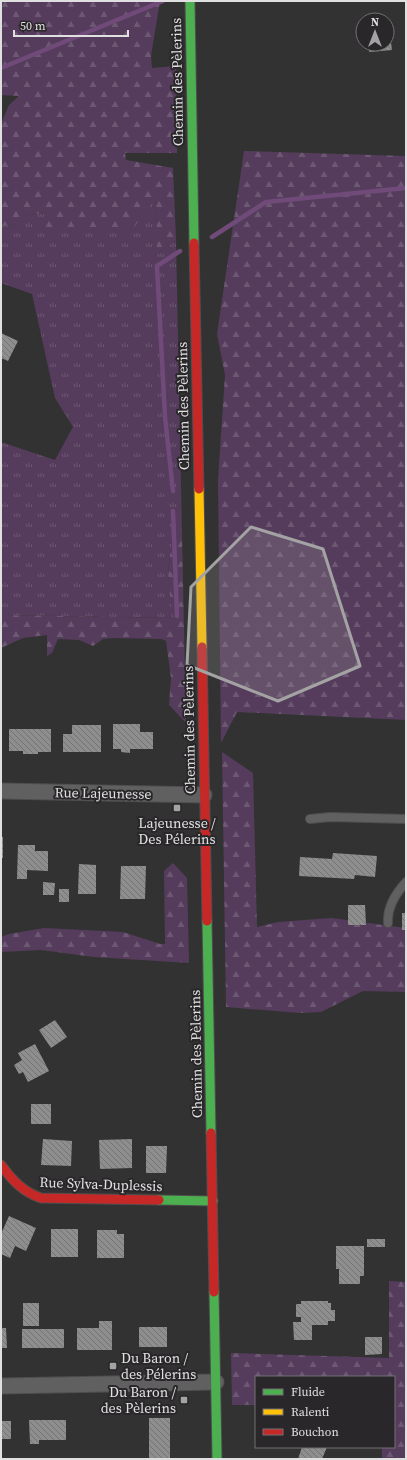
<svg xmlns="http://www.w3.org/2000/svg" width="407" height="1460" font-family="'Source Serif 4',serif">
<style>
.grass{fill:url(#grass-tufts)}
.forest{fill:url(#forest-firs)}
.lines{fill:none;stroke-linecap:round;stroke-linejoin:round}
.stream{stroke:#704a79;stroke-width:4.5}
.building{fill:url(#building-back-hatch)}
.lane-casing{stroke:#4e4e4e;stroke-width:10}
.street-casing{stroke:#4e4e4e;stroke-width:17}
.fast-casing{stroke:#4e4e4e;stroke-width:11}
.slow-casing{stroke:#4e4e4e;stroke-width:11}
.jam-casing{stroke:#4e4e4e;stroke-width:11}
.lane{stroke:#616061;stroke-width:8}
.street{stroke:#616061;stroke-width:15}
.fast{stroke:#4caf50;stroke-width:9}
.slow{stroke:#ffc107;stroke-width:9}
.jam{stroke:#c62828;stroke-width:9}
.marked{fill:#a4a3a4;fill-opacity:0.2;stroke:#a4a3a4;stroke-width:3;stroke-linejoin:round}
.poi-dot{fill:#a4a3a4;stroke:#292729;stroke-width:1.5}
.labels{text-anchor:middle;stroke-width:4;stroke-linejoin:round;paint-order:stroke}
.street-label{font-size:14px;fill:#e1e0e1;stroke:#292729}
.poi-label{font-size:14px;fill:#e1e0e1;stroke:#292729}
</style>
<defs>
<pattern id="grass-tufts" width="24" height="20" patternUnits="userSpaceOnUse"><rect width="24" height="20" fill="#553c5c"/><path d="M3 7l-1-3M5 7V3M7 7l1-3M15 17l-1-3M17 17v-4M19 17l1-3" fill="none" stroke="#6d5873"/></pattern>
<pattern id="forest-firs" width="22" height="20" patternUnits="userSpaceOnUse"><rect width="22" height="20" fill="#553c5c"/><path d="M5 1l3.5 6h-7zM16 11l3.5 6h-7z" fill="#6d5873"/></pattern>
<pattern id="building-back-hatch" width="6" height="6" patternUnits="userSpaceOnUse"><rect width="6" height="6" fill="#8e8e8e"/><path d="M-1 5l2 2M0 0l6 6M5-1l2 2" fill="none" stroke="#747474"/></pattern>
</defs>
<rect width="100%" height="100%" fill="#323232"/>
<path class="grass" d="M 156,198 L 158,253 L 176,240 L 182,534 L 172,540 L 168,572 L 173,618 L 1,615 L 1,442 L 55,460 L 73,427 L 55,398 L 32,294 L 1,283 L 1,226 L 14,225 L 24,215 L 46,213 L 43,231 Z"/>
<path class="forest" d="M 1,1 L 160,1 L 151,56 L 152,68 L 176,66 L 177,153 L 125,153 L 126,160 L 173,168 L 176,240 L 157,254 L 156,198 L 134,227 L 43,231 L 45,213 L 25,215 L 14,225 L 1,226 L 1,124 L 9,105 L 19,96 L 1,95 Z
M 244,151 L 406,156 L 406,720 L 237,712 L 221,743 L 218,480 L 225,375 L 217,334 Z
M 182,534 L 186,723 L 169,705 L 171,678 L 166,641 L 162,639 L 112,638 L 103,639 L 93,646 L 79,640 L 58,639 L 52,653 L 47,656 L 47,635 L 23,638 L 1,648 L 1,615 L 172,618 L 168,572 L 172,540 Z
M 222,752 L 253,773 L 257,927 L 278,922 L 331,918 L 406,928 L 406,992 L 363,991 L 321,1012 L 301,1013 L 226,1007 Z
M 173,863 L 187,878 L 189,963 L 94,957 L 41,950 L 1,952 L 1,937 L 9,934 L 44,928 L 123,932 L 160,944 L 165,944 L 164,871 Z
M 389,1281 L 406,1282 L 406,1459 L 382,1459 L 382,1447 L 394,1447 L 394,1377 L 256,1377 L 256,1405 L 232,1405 L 231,1353 L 389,1358 Z"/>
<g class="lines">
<path class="stream" d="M 1,68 L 163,1
M 212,237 L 266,202 L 406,188
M 173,491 L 165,417 L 157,266 L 180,251
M 173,511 L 177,616"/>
</g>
<path class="building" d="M 387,28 L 389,28 L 392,50 L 369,52 L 369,44 L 387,44 Z
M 1,333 L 18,341 L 8,361 L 1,358 Z
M 113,724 L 140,724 L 140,732 L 153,732 L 153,749 L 130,749 L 130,753 L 121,752 L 121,749 L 113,749 Z
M 72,725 L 101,725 L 101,752 L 63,752 L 63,734 L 72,734 Z
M 9,729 L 51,729 L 51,752 L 38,752 L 38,754 L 23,754 L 23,751 L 9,751 Z
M 1,837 L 3,837 L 3,858 L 1,858 Z
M 18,845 L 35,845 L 35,851 L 48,851 L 48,871 L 27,870 L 27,879 L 17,879 Z
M 333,853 L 377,856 L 375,877 L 355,875 L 354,879 L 299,876 L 300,857 L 332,859 Z
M 79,864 L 96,865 L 96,894 L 78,894 Z
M 121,866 L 146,866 L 145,899 L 120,899 Z
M 43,882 L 55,883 L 54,895 L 43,895 Z
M 59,889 L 69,889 L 69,902 L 59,902 Z
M 348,905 L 365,905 L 366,925 L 348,925 Z
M 402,913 L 406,913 L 406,930 L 402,930 Z
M 55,1020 L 67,1037 L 51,1048 L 39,1030 Z
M 35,1044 L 49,1071 L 28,1082 L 23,1072 L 19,1074 L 14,1065 L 22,1060 L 18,1053 Z
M 31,1104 L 51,1104 L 51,1124 L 31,1124 Z
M 43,1139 L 72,1141 L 71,1166 L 41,1165 Z
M 132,1139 L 132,1168 L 100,1169 L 99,1140 Z
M 146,1146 L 167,1146 L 166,1173 L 146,1173 Z
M 9,1216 L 36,1228 L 26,1251 L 15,1246 L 10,1258 L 1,1254 L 1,1234 Z
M 51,1229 L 78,1229 L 78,1257 L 51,1257 Z
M 97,1230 L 117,1230 L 117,1234 L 124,1234 L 124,1258 L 97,1258 Z
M 367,1239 L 385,1239 L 385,1247 L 367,1247 Z
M 336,1246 L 364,1246 L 364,1276 L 360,1276 L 360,1284 L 339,1284 L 339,1269 L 336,1269 Z
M 301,1301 L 328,1301 L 328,1303 L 331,1303 L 331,1310 L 335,1310 L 335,1321 L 328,1321 L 328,1325 L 312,1325 L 312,1340 L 294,1340 L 293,1322 L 301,1322 L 301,1317 L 296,1317 L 296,1304 L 301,1304 Z
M 23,1303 L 39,1303 L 39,1326 L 23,1326 Z
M 99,1321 L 112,1321 L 112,1350 L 77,1350 L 77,1328 L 99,1328 Z
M 139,1327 L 167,1327 L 167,1347 L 139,1347 Z
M 1,1328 L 6,1328 L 7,1348 L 1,1348 Z
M 22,1329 L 64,1329 L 64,1348 L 22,1348 Z
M 365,1337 L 382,1337 L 382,1354 L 365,1355 Z
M 149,1418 L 170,1418 L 170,1459 L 149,1459 Z
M 29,1420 L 66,1420 L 66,1440 L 39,1440 L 39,1444 L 30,1444 Z
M 1,1421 L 11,1421 L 11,1439 L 1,1439 Z
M 302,1447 L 327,1447 L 322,1459 L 298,1459 Z"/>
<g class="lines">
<defs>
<path id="lane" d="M 310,819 L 330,817 L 406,819
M 388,923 C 387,908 396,893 406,882"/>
<path id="street" d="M 1,791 L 204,795
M 1,1386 L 216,1382"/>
<path id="fast" d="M 190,1 L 194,243
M 207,921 L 211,1133
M 159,1200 L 213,1201
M 214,1292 L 217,1459"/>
<path id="slow" d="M 199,489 L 202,647"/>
<path id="jam" d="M 194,243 L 199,489
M 202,647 L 207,921
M 211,1133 L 214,1292
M 1,1165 C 12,1180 23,1192 41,1198 L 159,1200"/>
</defs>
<use href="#lane" class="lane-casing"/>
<use href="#street" class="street-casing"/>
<use href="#fast" class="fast-casing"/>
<use href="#slow" class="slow-casing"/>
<use href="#jam" class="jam-casing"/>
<use href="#lane" class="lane"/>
<use href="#street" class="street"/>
<use href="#fast" class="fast"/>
<use href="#slow" class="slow"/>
<use href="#jam" class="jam"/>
</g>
<path class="marked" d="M 251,527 L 323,549 L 360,666 L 278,701 L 187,665 L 191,587 Z"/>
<g class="poi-dot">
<rect x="173" y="804" width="8" height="8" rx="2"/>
<rect x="109" y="1362" width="8" height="8" rx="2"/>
<rect x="180" y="1396" width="8" height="8" rx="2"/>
</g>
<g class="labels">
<g class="street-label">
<text transform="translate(177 82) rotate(-91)" y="5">Chemin des Pèlerins</text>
<text transform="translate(183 406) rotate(-91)" y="5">Chemin des Pèlerins</text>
<text transform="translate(189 730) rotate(-91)" y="5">Chemin des Pèlerins</text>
<text transform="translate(103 793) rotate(1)" y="5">Rue Lajeunesse</text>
<text transform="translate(196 1054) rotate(-91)" y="5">Chemin des Pèlerins</text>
<text transform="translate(101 1184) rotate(2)" y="5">Rue Sylva-Duplessis</text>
</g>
<g class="poi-label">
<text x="177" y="828">Lajeunesse /<tspan x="177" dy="16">Des Pélerins</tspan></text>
<text x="121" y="1363" text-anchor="start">Du Baron /<tspan x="121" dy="16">des Pélerins</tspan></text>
<text x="176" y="1397" text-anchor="end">Du Baron /<tspan x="176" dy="16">des Pèlerins</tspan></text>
</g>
</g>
<rect width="407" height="1460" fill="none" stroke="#e1e0e1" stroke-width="4"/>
<rect x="255" y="1376" width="140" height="72" fill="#292729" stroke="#737173"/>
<rect x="263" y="1389" width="20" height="6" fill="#4caf50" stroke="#737173"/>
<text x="291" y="1396" font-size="12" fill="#e1e0e1">Fluide</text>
<rect x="263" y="1409" width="20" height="6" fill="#ffc107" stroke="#737173"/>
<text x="291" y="1416" font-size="12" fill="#e1e0e1">Ralenti</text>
<rect x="263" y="1429" width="20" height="6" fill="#c62828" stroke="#737173"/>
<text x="291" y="1436" font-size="12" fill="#e1e0e1">Bouchon</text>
<g transform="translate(375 32)"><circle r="19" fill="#292729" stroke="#737173"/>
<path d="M0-3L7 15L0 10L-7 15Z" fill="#a4a3a4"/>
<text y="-6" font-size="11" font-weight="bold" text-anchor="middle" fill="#e1e0e1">N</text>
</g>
<path d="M14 30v6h114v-6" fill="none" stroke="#e1e0e1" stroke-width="2"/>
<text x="20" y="30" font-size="12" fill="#e1e0e1" stroke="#292729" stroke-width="3" paint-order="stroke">50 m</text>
</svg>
